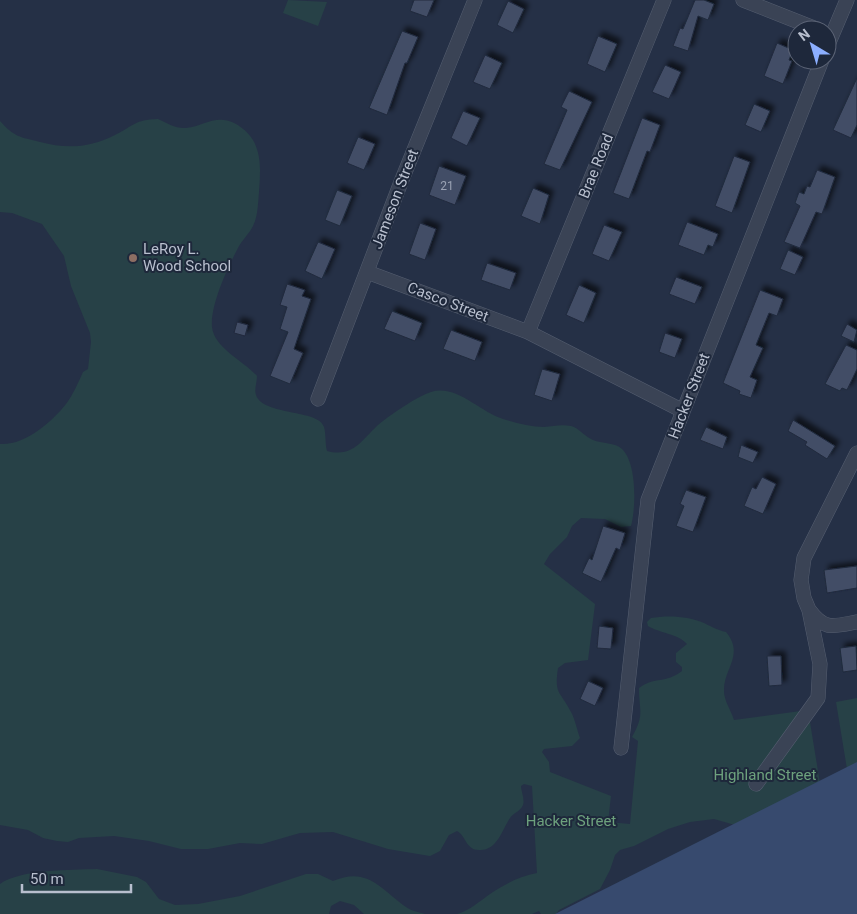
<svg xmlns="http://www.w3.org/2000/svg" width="857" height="914" font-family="Roboto,sans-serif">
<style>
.green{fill:#274147}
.water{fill:#374a6e}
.building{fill:#424d66;stroke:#202a3d;filter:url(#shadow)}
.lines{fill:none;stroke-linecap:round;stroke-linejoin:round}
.minor-casing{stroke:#555e70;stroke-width:15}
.minor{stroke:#3a4355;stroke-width:14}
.education-dot{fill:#8d6e63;stroke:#1e283b;stroke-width:2}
.labels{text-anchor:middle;stroke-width:4;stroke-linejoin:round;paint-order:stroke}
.number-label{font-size:12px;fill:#9aa2b4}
.street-label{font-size:15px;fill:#b8bfce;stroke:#1e283b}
.poi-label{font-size:15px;fill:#b8bfce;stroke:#1e283b;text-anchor:start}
.park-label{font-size:15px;fill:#6da17d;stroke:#1e283b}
</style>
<defs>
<filter id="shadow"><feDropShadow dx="4.5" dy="-4.5" stdDeviation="2.5" flood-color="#0009"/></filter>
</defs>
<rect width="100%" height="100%" fill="#253046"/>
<path class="green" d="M 288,0 L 327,2 L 318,26 L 283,13 Z
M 158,119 C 167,123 176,129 186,128 C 204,126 216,114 234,123 C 263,138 261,165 259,192 C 258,203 258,216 253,226 C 249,234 242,240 238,248 C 228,267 210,305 212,327 C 214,348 244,361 257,376 C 257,382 254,390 256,395 C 263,416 319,409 324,427 C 326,433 325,444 327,451 C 356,459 364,435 383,421 C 395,412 418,396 431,392 C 456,384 480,412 503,419 C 516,423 531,427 544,427 C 553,426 562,424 571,426 C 579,428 585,437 593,440 C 602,444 615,442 622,449 C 637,463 636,508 631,526 L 621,527 L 605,519 L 581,518 L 572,526 L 567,537 L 550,554 L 544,564 L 595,604 L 588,660 L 565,663 L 558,668 C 554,695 560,690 571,712 C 575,719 577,730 580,738 L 572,746 L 544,749 L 542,752 L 549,762 L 550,772 L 611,796 L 608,822 L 630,824 L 638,741 L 632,737 C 645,714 639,711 639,688 C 656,676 665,684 682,671 L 682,667 L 676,662 L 676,653 L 687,644 C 679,634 659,633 648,626 L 647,622 L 651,618 C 667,615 689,616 704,623 C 712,627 717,630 726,632 C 745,655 723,669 724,691 C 724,701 731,710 734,720 L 808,710 L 826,820 L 735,825 L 714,819 L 690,822 L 668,829 L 634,846 L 620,850 L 615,855 L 610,870 L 600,889 L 559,910 L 556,914 L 541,914 L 539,911 L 532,914 L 457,914 C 469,911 480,901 490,894 C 505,884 520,876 537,873 L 532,786 L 524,784 L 521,786 C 521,791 525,800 523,805 C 521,811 513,813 510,818 C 502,830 497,851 479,850 C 466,850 466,836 457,831 L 449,835 L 440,851 L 430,856 L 388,849 L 333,832 L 300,833 L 262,844 L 240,843 L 208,849 L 181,849 L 149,841 L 114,836 L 79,838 L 68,842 L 57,841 L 43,838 L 28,830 L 0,825 L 0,444 C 24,446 52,422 66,404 C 73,395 78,383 83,372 L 88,369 L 91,342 L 90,333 L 71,286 L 64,256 L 42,224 L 12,213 L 0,212 L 0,121 C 14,137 20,137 40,142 C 66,149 90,148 115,135 C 135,125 134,120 158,119 Z
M 857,698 L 857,763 L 847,769 L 836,702 Z
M 97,869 L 137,877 L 146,882 L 159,899 L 175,905 L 198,904 L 240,896 L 306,874 L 318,874 L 333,881 C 367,866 381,889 406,907 C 411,911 419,912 425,914 L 364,914 L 354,905 L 340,901 L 331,906 L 329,914 L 0,914 L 0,884 C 21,869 71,870 97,869 Z"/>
<path class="water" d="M 857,762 L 857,914 L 555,914 Z"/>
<path class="building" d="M 414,0 L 434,0 L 427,17 L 410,11 Z
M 695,0 L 704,0 L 714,4 L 708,20 L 698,16 L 688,51 L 673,46 L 680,28 L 683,29 Z
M 508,1 L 524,9 L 513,33 L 497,25 Z
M 402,31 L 418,37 L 407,63 L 405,63 L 387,115 L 369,108 Z
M 598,36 L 617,44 L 605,72 L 587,64 Z
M 777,43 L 793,50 L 789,60 L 792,61 L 783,84 L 764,76 Z
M 485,55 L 502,63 L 490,89 L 473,82 Z
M 665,65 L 681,72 L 669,99 L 652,92 Z
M 857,78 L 857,125 L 851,138 L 833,130 Z
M 569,91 L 592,102 L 560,170 L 544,164 L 567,110 L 561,107 Z
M 754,104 L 770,111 L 761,132 L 745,125 Z
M 463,111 L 480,118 L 467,146 L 451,138 Z
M 642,118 L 660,125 L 650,152 L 647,151 L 629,199 L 613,193 Z
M 358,137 L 375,144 L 364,170 L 347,163 Z
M 734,156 L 750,162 L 732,213 L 715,206 Z
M 439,166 L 466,176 L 455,205 L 429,195 Z
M 817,170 L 835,177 L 822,214 L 816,212 L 800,248 L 784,242 L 800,206 L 795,203 L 799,192 L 804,194 L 807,186 L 810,187 Z
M 533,188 L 549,195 L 540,224 L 521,216 Z
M 337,190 L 352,196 L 340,226 L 325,220 Z
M 687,222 L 718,234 L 713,247 L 708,245 L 704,255 L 678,245 Z
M 420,223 L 436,229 L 425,260 L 409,254 Z
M 604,225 L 622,232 L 609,261 L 592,254 Z
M 318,242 L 335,249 L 322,279 L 305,271 Z
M 788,250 L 803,257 L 795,275 L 780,269 Z
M 487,263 L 516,273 L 510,290 L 481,280 Z
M 676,277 L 702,287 L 695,304 L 669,294 Z
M 287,284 L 305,290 L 302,296 L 311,299 L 294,349 L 303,353 L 290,384 L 270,376 L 288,332 L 280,329 L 287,307 L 280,305 Z
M 579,285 L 596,293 L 584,323 L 566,315 Z
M 760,290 L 783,299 L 777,316 L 769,313 L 756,345 L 763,348 L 750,377 L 757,380 L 751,398 L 739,394 L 740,391 L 723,383 Z
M 392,311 L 422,323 L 415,341 L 384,329 Z
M 237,322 L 248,325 L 245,336 L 234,333 Z
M 847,324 L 857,330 L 854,342 L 841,336 Z
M 451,330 L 482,342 L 475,361 L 443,349 Z
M 665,333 L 682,339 L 675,358 L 659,352 Z
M 846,345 L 857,350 L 857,369 L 847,390 L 842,388 L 840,391 L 825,384 Z
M 542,369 L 560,374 L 552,401 L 534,395 Z
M 793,420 L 835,446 L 827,459 L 805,445 L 807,442 L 788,431 Z
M 706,427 L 727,437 L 723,449 L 700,440 Z
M 741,445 L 758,452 L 753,463 L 738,457 Z
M 762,477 L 776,484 L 763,514 L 744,506 L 752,487 L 756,489 Z
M 686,490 L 706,497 L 693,532 L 676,526 L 684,506 L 680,504 Z
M 603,526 L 625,533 L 620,550 L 616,548 L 601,582 L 582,573 L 589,558 L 592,560 Z
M 857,566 L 857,588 L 827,593 L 824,570 Z
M 599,626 L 613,628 L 611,649 L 597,648 Z
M 856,646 L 857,670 L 843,672 L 840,648 Z
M 767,656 L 781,656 L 782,685 L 769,686 Z
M 588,681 L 603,688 L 595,706 L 580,699 Z"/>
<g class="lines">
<defs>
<path id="minor" d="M 743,0 L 819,30
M 827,47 L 847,0
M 367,272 L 528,332 L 683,411
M 528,332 L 664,0
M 318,399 L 401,182 L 475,0
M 810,611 C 825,631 834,626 857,622
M 621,748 L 648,500 L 822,60
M 756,784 L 818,698 L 820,664 L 809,610 L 804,598 L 801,580 L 804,558 L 857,453"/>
</defs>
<use href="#minor" class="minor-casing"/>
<use href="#minor" class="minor"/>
</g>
<circle class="education-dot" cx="133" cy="258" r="5"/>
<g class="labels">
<g class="number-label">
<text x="447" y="190">21</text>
</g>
<g class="street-label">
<text transform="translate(596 166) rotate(-68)" y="5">Brae Road</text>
<text transform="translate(395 199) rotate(-69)" y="5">Jameson Street</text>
<text transform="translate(448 302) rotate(21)" y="5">Casco Street</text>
<text transform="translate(689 396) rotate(-69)" y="5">Hacker Street</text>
</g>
<g class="poi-label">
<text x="143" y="254">LeRoy L.<tspan x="143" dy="17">Wood School</tspan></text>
</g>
<g class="park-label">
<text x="765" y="780">Highland Street</text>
<text x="571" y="826">Hacker Street</text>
</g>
</g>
<g transform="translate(812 45) rotate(322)"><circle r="24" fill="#1e283b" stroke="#5c6476"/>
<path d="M0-4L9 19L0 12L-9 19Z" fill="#8cafff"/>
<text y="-8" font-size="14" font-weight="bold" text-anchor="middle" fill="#b8bfce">N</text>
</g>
<path d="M22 884v8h109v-8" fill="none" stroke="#b8bfce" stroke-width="2.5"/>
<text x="30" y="884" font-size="15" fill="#b8bfce" stroke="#1e283b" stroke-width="4" paint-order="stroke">50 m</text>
</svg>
